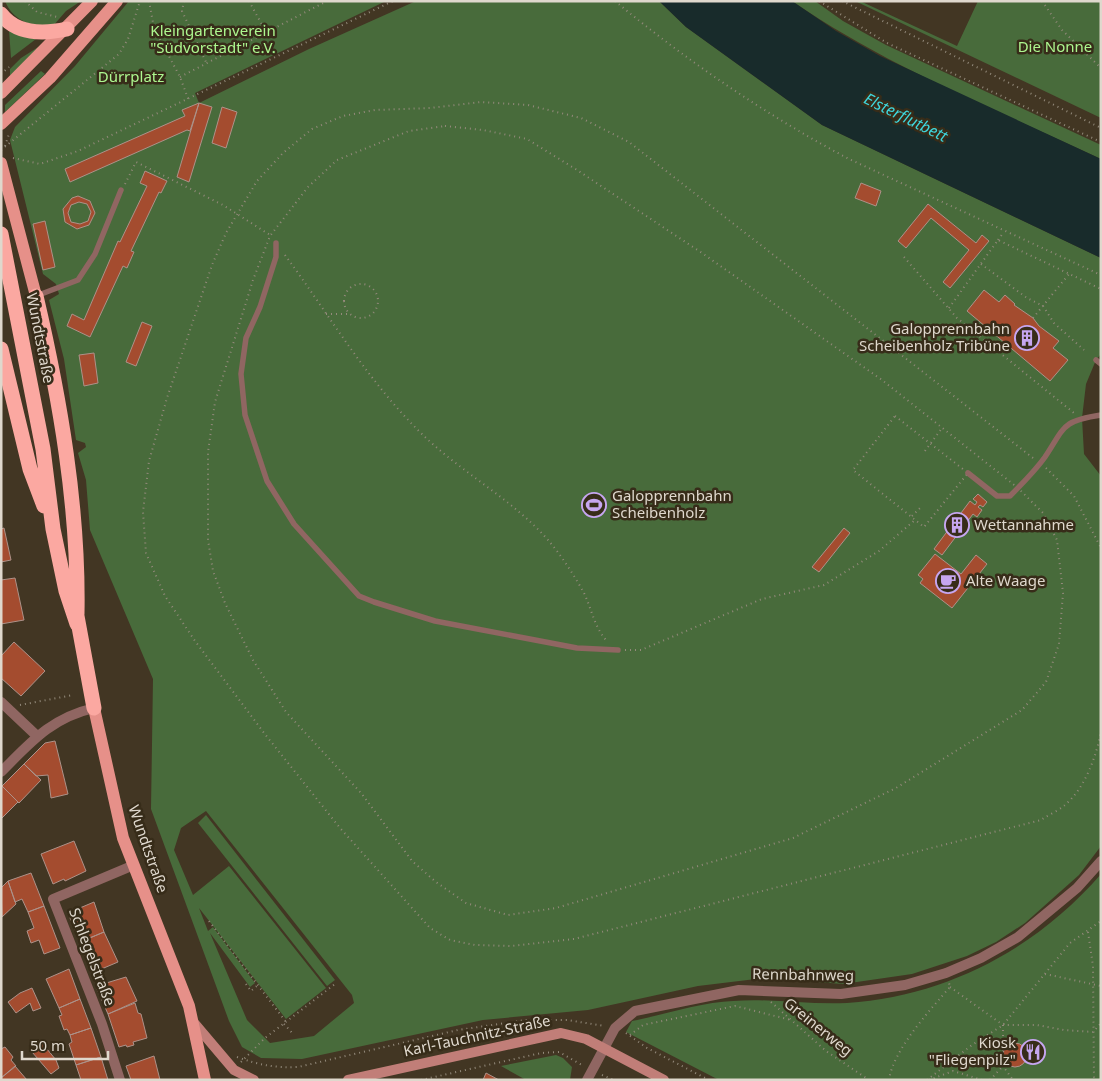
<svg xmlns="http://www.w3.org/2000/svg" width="1102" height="1081" font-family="'Noto Sans',sans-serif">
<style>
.green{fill:#486b3b;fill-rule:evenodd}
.water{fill:#182b2b}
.building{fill:#a44c2f;stroke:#ad9289;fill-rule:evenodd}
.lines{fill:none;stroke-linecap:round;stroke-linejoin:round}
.path{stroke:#938a7b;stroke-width:2;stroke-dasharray:1 4;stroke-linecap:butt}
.lane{stroke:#906662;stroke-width:5.5}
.street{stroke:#906662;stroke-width:10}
.secondary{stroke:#c17e78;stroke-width:10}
.primary{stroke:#e69089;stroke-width:12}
.highway{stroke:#fba8a1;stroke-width:15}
.labels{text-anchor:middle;stroke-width:5;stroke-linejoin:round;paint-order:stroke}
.park-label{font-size:15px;fill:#adf78f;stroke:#372c19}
.poi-label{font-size:15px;fill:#dfd8cd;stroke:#372c19;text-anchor:start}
.street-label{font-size:15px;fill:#dfd8cd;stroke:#372c19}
.water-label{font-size:16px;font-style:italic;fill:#3ed6dc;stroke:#372c19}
</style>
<rect width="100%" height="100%" fill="#423623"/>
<path class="green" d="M 5,1 L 81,1 L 66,11 L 53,26 C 33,28 13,21 5,1 Z
M 129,1 L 386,1 L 195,93 L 199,103 L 309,49 L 416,1 L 659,1 L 686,27 L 822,125 L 1101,258 L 1101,354 L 1096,360 L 1086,384 L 1082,418 L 1084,454 L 1101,476 L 1101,846 L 1079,875 L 1025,923 L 996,942 L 967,956 L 912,974 L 843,984 L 765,978 L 698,986 L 588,1010 L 483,1020 L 302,1059 L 261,1058 L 242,1047 L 229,1021 L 151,809 L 153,679 L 90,530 L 86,480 L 78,453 L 86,447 L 85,443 L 76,440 L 64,359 L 49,300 L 59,294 L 56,284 L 43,274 L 10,140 L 15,127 L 75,66 ZM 206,811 L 352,995 L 354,1003 L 314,1036 L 270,1043 L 247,1020 L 210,933 L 250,987 L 255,983 L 213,927 L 208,931 L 199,908 L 286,1019 L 326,988 L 229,866 L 193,895 L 174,850 L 181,828 Z
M 792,1 L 815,1 L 843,21 L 886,45 L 1101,145 L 1101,159 C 996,110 888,67 792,1 Z
M 855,1 L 860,1 L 957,46 L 978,1 L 1101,1 L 1101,118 Z
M 9,30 L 36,39 L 11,58 Z
M 43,44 L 10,76 L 10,69 L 21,58 Z
M 41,71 L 45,74 L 5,112 L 5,105 Z
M 206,815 L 335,980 L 327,986 L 198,823 Z
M 1101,874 L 1101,1080 L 719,1080 L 626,1032 L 632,1021 C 662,1015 703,1002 733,1001 C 771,998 809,1005 847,1003 C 947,996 1036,949 1101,874 Z
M 556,1055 L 563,1058 L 572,1067 L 570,1080 L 526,1080 L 501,1066 Z"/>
<path class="water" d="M 659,1 L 792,1 L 836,31 L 880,56 L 1101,159 L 1101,258 L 822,125 L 686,27 Z"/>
<path class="building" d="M 199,103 L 190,131 L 187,130 L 70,182 L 65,169 L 185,116 L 182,110 Z
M 199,103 L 212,107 L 189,182 L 177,177 Z
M 222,107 L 237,112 L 226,148 L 212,143 Z
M 145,171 L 167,181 L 161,193 L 159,192 L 131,251 L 134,252 L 127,268 L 123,266 L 90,337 L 67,326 L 72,314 L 84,320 L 118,241 L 120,242 L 147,186 L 140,183 Z
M 861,183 L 881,191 L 876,206 L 855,198 Z
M 78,196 L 90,201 L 95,213 L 89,225 L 77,229 L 65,222 L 63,209 L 72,198 ZM 79,202 L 87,204 L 91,212 L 88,221 L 80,224 L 71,222 L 68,213 L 71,205 Z
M 928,204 L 976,243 L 982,235 L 989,241 L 950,288 L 943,282 L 969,250 L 931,218 L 906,248 L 898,241 Z
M 45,221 L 55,267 L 43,270 L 33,224 Z
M 984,290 L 999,302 L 1005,295 L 1015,304 L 1014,305 L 1033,318 L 1039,326 L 1059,341 L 1053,348 L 1068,360 L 1050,381 L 967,311 Z
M 142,322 L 152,326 L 136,366 L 126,362 Z
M 94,353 L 98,383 L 84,386 L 79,355 Z
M 978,494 L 987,502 L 983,507 L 980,505 L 978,507 L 982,510 L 977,517 L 973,514 L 942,555 L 934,549 L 970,501 L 975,505 L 977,502 L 973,499 Z
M 4,528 L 11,560 L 1,562 L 1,529 Z
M 844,528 L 850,533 L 819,572 L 812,567 Z
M 935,554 L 961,574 L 976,555 L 987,564 L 952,608 L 920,583 L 923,579 L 918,575 Z
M 15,578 L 24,620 L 1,624 L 1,580 Z
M 14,642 L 45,671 L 21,696 L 1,678 L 1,656 Z
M 55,741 L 68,794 L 51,798 L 48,775 L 36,776 L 24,764 L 45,743 Z
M 24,764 L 41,780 L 19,803 L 2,786 Z
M 2,786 L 18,802 L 1,819 L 1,787 Z
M 74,841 L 86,871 L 65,881 L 64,879 L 53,884 L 41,854 Z
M 31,873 L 44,906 L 28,912 L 22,899 L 15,902 L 8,881 Z
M 8,881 L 16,904 L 2,917 L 1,888 Z
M 94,902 L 104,932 L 80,942 L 68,913 Z
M 44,906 L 60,948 L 44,954 L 39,940 L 31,943 L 27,931 L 34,928 L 28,912 Z
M 104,932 L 118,962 L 92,973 L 80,942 Z
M 69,969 L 80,999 L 59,1008 L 46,979 Z
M 126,977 L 137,1001 L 108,1014 L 97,989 L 104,986 L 103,984 Z
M 32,988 L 41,1008 L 33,1011 L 30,1003 L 16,1013 L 8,1002 L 20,993 Z
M 80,999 L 91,1028 L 70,1035 L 67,1029 L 64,1030 L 59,1016 L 62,1015 L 59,1008 Z
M 135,1003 L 138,1013 L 141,1014 L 147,1038 L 133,1042 L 134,1045 L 127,1047 L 126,1045 L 119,1047 L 108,1014 Z
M 91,1028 L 101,1057 L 76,1065 L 69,1044 L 72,1042 L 70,1035 Z
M 42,1043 L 56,1060 L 59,1068 L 51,1074 L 32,1052 Z
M1003 1055a12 12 0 1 1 24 0a12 12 0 1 1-24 0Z
M 1041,1046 L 1043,1056 L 1025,1059 L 1023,1049 Z
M 5,1047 L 13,1057 L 11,1060 L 16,1066 L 1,1078 L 1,1049 Z
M 154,1056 L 160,1080 L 131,1080 L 126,1066 Z
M 101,1057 L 108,1080 L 81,1080 L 76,1065 Z
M 15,1066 L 27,1080 L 1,1080 L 1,1078 Z
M 486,1073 L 499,1080 L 483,1080 Z"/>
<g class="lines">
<path class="path" d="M 25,1 L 37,12 L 57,17
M 149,1 L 154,28 L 180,77 L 189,101
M 184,1 L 182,11 L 206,62
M 249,1 L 266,32
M 615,1 C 687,61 766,115 849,159 L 1101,275
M 819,1 L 887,43 L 1101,142
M 842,1 L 1101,128
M 1042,1 L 1062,30 L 1101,68
M 1,74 L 9,67
M 180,77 L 327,1
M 445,126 L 483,130 L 527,139 L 577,170 L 702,253 L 882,380 L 1018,488 L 1043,513 L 1057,540 L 1063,593 L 1059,644 L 1046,682 L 1022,710 L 896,788 L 793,838 L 556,908 L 508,915 L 466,903 L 436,882 L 412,861 L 361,793 L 286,712 L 253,660 L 225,603 L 213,571 L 208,540 L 208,452 L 215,402 L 253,280 L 270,236 L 308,187 L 337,160 L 409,131 Z
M 5,146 L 9,134
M 1,150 L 119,54 L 128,39 L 140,1
M 13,158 L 40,164 L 78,151 L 393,1
M 125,184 L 136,162 L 223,205 L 270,235
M 998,240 L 1004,232
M 285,255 C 330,316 368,382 423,435 C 462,473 512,499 548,540 C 561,555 574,575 584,593 C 592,610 594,626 606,640
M 904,257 L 957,318 L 1074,413
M 981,264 L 1027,298 L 1043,306 L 1054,323 L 1084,350
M344 301a17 17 0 1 1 34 0a17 17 0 1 1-34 0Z
M 949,308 L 998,240 L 1101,289
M 326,314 L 348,314
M 1033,318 L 1069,274
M 895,416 L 968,473 L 924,527 L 853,470 Z
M 925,451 L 942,428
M 1033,458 L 629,142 L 581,118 L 528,105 L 481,102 L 430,108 L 375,110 L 343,116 L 312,129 L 283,153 L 257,181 L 226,233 L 212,265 L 167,398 L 149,461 L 143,512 L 146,553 L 165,596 L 195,641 L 264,733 L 340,828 L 430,928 L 450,940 L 475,945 L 511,946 L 574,939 L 1041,820 C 1048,815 1058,811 1065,805 C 1085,788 1096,757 1101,732
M 1046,468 L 1074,496 L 1101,548
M 912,516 L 921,507
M 625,650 L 641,650 L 762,599 L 824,585 L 879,551 L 915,520
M 20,705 L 73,695
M 209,921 L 286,1022
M 1088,932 L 1093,966 L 1094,1080
M 1045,974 L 1101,986
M 246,984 L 251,991 L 258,985
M 950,987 L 1003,1025 L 1037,1025 L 1064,1030 L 1093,1032 L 1101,1023
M 771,1002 L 826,1051 L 869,1080
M 284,1024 L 294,1035
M 1003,1025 L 1003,1066 L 1013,1080
M 626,1033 L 647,1048 L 709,1080
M 630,1035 L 643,1025 L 735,1006 L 791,1020
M 237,1057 C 259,1065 275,1068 298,1067 L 458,1030 L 526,1020 L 567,1020 L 605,1026
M 241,1062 L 265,1038 L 335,984
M 602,1075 L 614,1080
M 421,1080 L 541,1053 L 559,1052 L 582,1065
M 889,1080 C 893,1050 930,1010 950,987 L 949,983
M 927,1080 L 972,1045 L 1003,1025 L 1070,943 L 1101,921
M 929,1080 L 953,1071 L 982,1080
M 990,1080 L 1003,1066"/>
<path class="lane" d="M 276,243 L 276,257 L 260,307 L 246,338 L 241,374 L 245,415 L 267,481 L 294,524 L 359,596 L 374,602 L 435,621 L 577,648 L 618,650
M 36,296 L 78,280 L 95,254 L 121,190
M 1096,360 L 1101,364
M 968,473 L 997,496 L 1010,496 C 1022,484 1035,471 1045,457 C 1065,427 1061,421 1101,415"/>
<path class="street" d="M 1,702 L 37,736
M 1,772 C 31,742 51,718 94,708
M 120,1080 L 102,1024 L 53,899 L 134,865
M 587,1080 L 615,1028 L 635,1011 L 739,990 L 841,994 L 905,985 L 946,973 L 981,958 L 1018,937 L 1077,888 L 1101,861"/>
<path class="secondary" d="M 195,1024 L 234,1070 L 254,1080
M 348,1080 L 561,1033 L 586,1039 L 664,1080"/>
<path class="primary" d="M 1,93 L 92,1
M 1,124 L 50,78 L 117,1
M 1,163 L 36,296
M 94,708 L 123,838 L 189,1006 L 205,1080"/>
<path class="highway" d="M 1,14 C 17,35 44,34 67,29
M 1,234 L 43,449 L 53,529 L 66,591 L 77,624
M 36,296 C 60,399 79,508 77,614
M 1,349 L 30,469 L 44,506
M 77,616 L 94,708"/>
</g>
<defs>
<symbol id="building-ring" viewBox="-11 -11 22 22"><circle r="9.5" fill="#372c19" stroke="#c6a6f0" stroke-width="1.5"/><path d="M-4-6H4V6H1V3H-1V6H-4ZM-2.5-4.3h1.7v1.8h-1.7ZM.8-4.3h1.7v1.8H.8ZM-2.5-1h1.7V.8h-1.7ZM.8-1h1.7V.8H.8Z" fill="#c6a6f0"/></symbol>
<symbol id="stadium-ring" viewBox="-11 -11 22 22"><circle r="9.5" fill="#372c19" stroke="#c6a6f0" stroke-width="1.5"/><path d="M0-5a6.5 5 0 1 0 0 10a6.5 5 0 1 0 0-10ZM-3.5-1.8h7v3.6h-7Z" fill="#c6a6f0"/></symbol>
<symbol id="cafe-ring" viewBox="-11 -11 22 22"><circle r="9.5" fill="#372c19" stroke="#c6a6f0" stroke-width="1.5"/><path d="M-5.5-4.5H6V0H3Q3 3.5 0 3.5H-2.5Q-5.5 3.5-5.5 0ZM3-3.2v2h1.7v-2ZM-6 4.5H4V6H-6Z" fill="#c6a6f0"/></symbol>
<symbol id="restaurant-ring" viewBox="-11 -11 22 22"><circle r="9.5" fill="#372c19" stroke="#c6a6f0" stroke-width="1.5"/><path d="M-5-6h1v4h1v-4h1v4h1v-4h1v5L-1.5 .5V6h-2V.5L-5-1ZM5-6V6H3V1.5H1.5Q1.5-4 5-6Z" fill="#c6a6f0"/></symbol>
</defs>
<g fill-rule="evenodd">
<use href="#building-ring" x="1013" y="324" width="28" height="28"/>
<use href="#stadium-ring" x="580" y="491" width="28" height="28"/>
<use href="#building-ring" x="943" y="511" width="28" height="28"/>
<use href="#cafe-ring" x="934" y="567" width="28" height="28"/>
<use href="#restaurant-ring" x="1019" y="1038" width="28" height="28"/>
</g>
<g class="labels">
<g class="park-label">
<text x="213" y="36">Kleingartenverein<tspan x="213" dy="17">"Südvorstadt" e.V.</tspan></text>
<text x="1055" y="52">Die Nonne</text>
<text x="131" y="82">Dürrplatz</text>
</g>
<g class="poi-label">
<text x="1010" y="334" text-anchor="end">Galopprennbahn<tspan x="1010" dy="17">Scheibenholz Tribüne</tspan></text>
<text x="612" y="501">Galopprennbahn<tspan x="612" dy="17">Scheibenholz</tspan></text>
<text x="974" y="530">Wettannahme</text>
<text x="966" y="586">Alte Waage</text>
<text x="1016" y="1048" text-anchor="end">Kiosk<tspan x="1016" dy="17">"Fliegenpilz"</tspan></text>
</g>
<g class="street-label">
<text transform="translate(40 338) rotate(79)" y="5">Wundtstraße</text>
<text transform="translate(148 849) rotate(71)" y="5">Wundtstraße</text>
<text transform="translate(92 957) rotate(69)" y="5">Schlegelstraße</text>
<text transform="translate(803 975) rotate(1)" y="5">Rennbahnweg</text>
<text transform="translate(818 1027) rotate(39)" y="5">Greinerweg</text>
<text transform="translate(477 1036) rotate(-12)" y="5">Karl-Tauchnitz-Straße</text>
</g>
<g class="water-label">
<text transform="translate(906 117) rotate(26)" y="6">Elsterflutbett</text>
</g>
</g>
<rect width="1102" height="1081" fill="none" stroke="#dfd8cd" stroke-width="5"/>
<path d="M22 1051v8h86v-8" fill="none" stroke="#dfd8cd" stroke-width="2.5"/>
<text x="30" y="1051" font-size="15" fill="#dfd8cd" stroke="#372c19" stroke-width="4" paint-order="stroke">50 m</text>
</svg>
